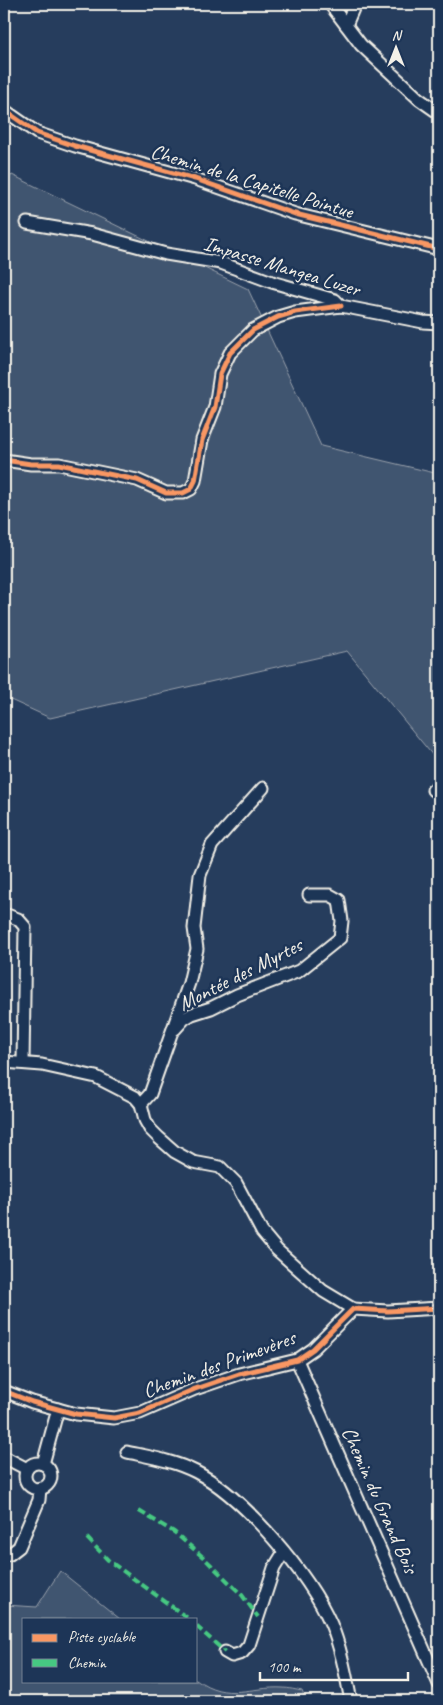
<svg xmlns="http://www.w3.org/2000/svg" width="443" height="1705" viewBox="0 0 443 1705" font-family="Caveat,sans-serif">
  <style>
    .green { fill: #40546f; stroke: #9aa2ac }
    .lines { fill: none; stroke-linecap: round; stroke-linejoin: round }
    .minor-casing { stroke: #f4f1e8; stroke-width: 15 }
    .minor { stroke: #1d3557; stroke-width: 11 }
    .quiet { stroke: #46c982; stroke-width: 4; stroke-dasharray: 8 4; stroke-linecap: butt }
    .cycleway-casing { stroke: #1d3557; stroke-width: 8 }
    .cycleway { stroke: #f99763; stroke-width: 5 }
    .labels { text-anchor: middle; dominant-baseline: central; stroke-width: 5; stroke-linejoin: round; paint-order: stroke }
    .street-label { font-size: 21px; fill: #f4f1e8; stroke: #1d3557 }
  </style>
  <rect width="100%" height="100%" fill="#263d5d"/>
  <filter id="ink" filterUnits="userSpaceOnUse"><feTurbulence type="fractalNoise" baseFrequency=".02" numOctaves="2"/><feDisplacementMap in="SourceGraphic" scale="10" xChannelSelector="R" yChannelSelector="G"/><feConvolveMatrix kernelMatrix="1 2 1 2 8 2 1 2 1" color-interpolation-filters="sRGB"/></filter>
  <g filter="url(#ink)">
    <g class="green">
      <polygon points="12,175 248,289 321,446 439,474 439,763 347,651 50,718 4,697 4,184"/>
      <path d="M60 1571 120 1619H24V1681H196V1679C227 1702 251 1686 283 1688 289 1688 296 1690 302 1691L306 1701H4V1605L37 1607Z"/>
    </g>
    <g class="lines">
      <g class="minor-casing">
        <g id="minor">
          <polyline points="330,4 361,45 419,99 439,113"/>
          <polyline points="346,25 355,4"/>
          <polyline points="4,110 37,133 75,146 195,179 295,214 439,249"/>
          <polyline points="27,223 92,234 166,254 221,263 272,282 335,300 341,306 423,322 439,323"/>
          <polyline points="4,460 31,464 59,464 137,480 166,493 183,493 191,489 195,481 202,440 215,407 220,374 230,353 253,330 278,317 295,312 341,306"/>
          <polyline points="433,790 439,792"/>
          <polyline points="4,914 18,919 25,927 23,1063"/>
          <polyline points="175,1029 184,1019 192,1014 211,1008 237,995 299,971 340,938 342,921 339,900 330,895 309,895"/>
          <polyline points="4,1062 42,1065 96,1077 135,1097 141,1104 145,1120 150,1129 159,1138 175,1152 193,1162 220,1167 236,1183 262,1232 277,1250 323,1291 353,1309"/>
          <polyline points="141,1104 150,1094 189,983 197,949 194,928 200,875 212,845 263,788"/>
          <polyline points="297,1360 439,1684"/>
          <polyline points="4,1391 32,1402 76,1414 114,1418 140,1413 195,1389 239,1374 297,1360 313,1349 353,1309 388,1311 439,1308"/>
          <path d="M127 1452C150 1457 175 1461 196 1472 244 1497 309 1574 331 1624 341 1648 346 1676 351 1701"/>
          <polyline points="4,1457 27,1469"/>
          <circle cx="38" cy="1476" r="13"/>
          <polyline points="43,1464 58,1409"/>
          <polyline points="4,1555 10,1554 19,1547 39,1500 40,1488"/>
          <polyline points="225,1652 232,1656 242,1653 249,1645 274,1568 284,1552"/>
        </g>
      </g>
      <use href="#minor" class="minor"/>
      <g class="quiet">
        <polyline points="139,1511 174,1532 203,1557 242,1595 258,1617"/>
        <polyline points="87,1538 108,1560 189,1619"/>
        <polyline points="196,1626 225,1652"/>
      </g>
      <g class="cycleway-casing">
        <g id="cycleway">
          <polyline points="4,110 37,133 75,146 195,179 295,214 439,249"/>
          <polyline points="4,460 31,464 59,464 137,480 166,493 183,493 191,489 195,481 202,440 215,407 220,374 230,353 253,330 278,317 295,312 341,306"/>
          <polyline points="4,1391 32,1402 76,1414 114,1418 140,1413 195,1389 239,1374 297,1360 313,1349 353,1309 388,1311 439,1308"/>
        </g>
      </g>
      <use href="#cycleway" class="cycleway"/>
    </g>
  </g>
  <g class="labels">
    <g class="street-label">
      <text transform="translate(252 181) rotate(17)">Chemin de la Capitelle Pointue</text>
      <text transform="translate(282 266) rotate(17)">Impasse Mangea Luzer</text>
      <text transform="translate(240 974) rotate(-27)">Montée des Myrtes</text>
      <text transform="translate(219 1364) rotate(-20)">Chemin des Primevères</text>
      <text transform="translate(380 1500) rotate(66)">Chemin du Grand Bois</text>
    </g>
  </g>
  <rect width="443" height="1705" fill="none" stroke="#1d3557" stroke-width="20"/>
  <rect x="10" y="10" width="423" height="1685" fill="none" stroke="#f4f1e8" stroke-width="2" filter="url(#ink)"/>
  <rect x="22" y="1618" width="175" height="65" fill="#1d3557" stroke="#738091"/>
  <rect x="32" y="1634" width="25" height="8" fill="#f99763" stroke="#738091"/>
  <text x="68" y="1642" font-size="15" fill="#f4f1e8">Piste cyclable</text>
  <rect x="32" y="1659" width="25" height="8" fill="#46c982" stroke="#738091"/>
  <text x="68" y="1668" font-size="15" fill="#f4f1e8">Chemin</text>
  <g transform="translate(396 48)" stroke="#1d3557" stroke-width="4" paint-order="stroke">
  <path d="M0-4L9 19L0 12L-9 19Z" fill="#f4f1e8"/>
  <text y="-8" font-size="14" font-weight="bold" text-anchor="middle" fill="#f4f1e8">N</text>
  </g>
  <path d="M260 1672v8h148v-8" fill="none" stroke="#f4f1e8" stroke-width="2.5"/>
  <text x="268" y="1672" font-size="15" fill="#f4f1e8" stroke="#1d3557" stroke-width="4" paint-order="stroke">100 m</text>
</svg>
